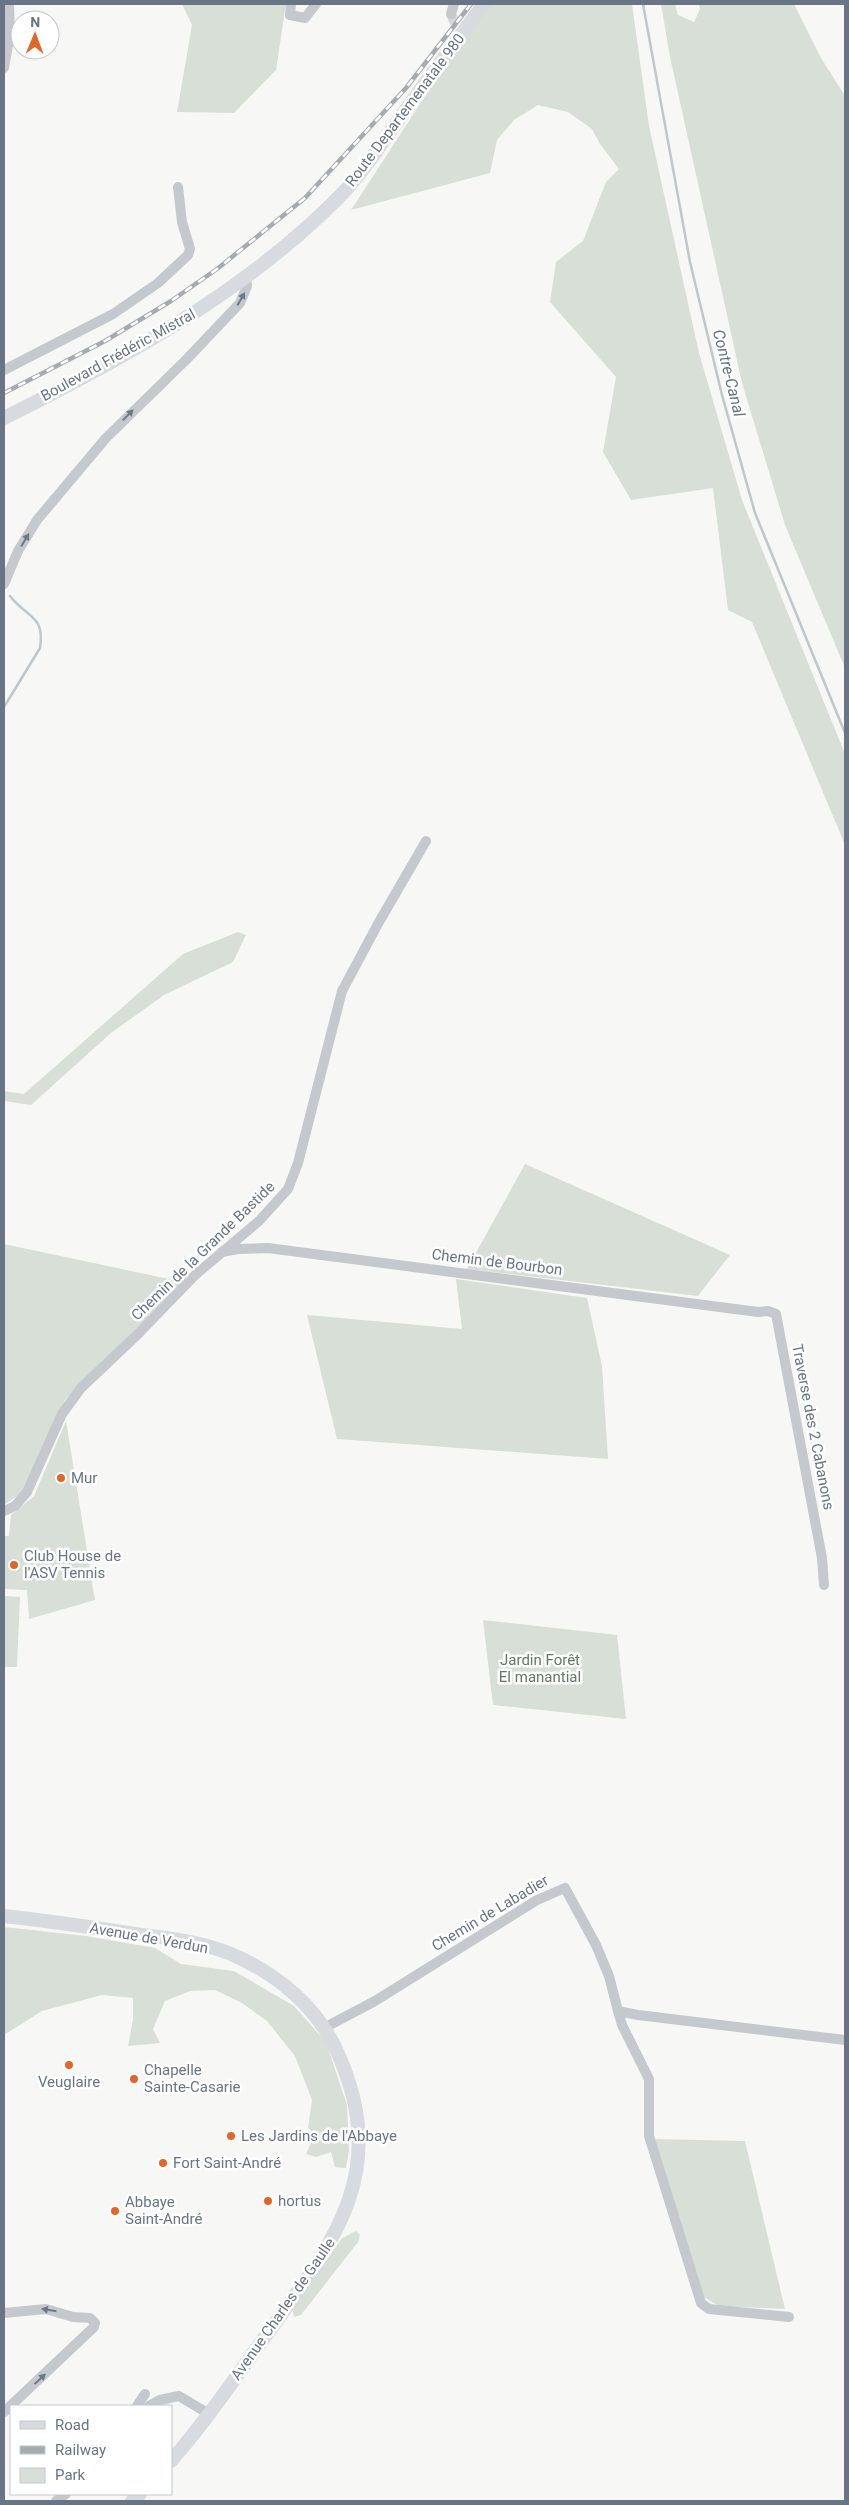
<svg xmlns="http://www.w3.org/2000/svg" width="849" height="2505" viewBox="0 0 849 2505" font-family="Roboto,sans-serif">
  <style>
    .green { fill: #d8dfd6 }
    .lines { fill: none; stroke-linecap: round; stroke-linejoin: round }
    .stream { stroke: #bec7cc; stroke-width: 2.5 }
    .minor-tunnel { stroke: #d3d7d9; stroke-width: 10; stroke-dasharray: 10 5; stroke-linecap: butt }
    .minor { stroke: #c5c8cc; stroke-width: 10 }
    .secondary { stroke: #d7dadf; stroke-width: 14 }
    .rail-casing { stroke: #a6abb1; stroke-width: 4.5 }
    .rail { stroke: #fff; stroke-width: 2.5; stroke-dasharray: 8; stroke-linecap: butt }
    .oneway { fill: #6c798a }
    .poi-dot { fill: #e36629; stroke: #fff; stroke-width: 2 }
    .labels { text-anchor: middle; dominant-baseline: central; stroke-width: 5; stroke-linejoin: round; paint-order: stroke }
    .street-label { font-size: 15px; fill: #677586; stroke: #fff }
    .poi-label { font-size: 15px; fill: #677586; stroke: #fff; text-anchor: start }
    .park-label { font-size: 15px; fill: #647862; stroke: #fff }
    .water-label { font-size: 16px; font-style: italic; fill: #637682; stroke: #fff }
  </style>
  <rect width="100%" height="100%" fill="#f7f8f5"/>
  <g class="green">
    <polygon points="182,4 286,4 276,70 234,113 177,112 192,25"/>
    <polygon points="491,4 632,4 649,126 699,353 742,500 845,754 845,845 752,622 728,610 713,488 631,500 603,452 616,377 550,302 556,262 583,241 606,182 619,169 600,144 592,129 568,112 538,105 514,120 497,140 490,173 351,210 442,70"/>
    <polygon points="661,4 675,4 678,15 694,22 700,9 699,4 794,4 821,58 845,96 845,668 785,525 742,383 670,57"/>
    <polygon points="238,932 246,935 233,962 164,995 111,1033 31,1105 4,1101 4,1091 24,1094 183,954"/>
    <polygon points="525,1164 730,1255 698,1296 467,1269"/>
    <polygon points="4,1244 183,1282 65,1400 32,1478 24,1491 4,1505"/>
    <polygon points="456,1279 587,1298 602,1366 608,1459 337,1439 307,1315 462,1329"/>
    <polygon points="66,1421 95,1600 29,1619 27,1590 4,1589 4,1536 9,1536 11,1515 34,1496"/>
    <polygon points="4,1596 20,1597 17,1667 4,1667"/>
    <polygon points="483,1620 617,1635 626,1719 493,1705"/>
    <polygon points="4,1927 86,1936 155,1948 181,1964 234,1971 294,2006 326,2042 347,2105 349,2151 346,2168 335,2167 331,2152 316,2157 306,2154 315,2134 308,2128 312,2100 295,2056 267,2021 242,2003 215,1990 190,1991 165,2001 153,2029 160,2043 128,2046 133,2019 133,1998 102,1995 42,2011 4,2035"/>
    <polygon points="653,2139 745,2141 785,2309 719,2306 704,2297"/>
    <polygon points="356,2231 360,2235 358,2242 301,2315 294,2317 292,2308 342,2238"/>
  </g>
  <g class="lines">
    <g class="stream">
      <polyline points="643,4 690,262 722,395 755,513 845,733"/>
      <path d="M4 707 40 648C45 615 28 619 10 596"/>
    </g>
    <polyline class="minor-tunnel" points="451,14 457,28"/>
    <g class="minor">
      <polyline points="291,4 290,15 305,18 316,4"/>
      <polyline points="451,14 454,4"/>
      <polyline points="4,68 10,34 9,4"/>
      <polyline points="4,370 113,314 158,283 188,255 190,249 182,222 178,187"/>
      <polyline points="4,584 18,551 37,520 106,438 186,360 240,303 247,286 246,278"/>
      <polyline points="222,1252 238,1249 268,1248 758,1312 768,1311 776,1314 822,1558 824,1585"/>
      <polyline points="4,1511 15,1506 27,1492 62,1414 81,1388 138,1334 194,1276 259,1221 288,1189 298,1163 342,991 379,922 426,841"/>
      <polyline points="618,2011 622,2025 649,2079 649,2136 701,2303 709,2309 789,2317"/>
      <polyline points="324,2028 375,2001 537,1900 565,1888 596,1945 609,1976 618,2011 638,2015 845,2040"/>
      <polyline points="4,2313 46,2309 73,2317 90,2318 95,2323 94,2327 4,2412"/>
      <polyline points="137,2406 145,2394"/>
      <polyline points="149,2406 160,2400 179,2396 209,2414"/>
      <polyline points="56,2501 66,2494"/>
    </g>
    <g class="secondary">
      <path d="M4 418C124 358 244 293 339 197 361 175 377 150 395 125 424 84 454 44 484 4"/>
      <path d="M4 1916C48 1921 91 1927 135 1934 167 1938 200 1941 231 1954 278 1974 319 2008 339 2056 391 2175 331 2246 264 2338 234 2380 205 2422 171 2461"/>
      <polyline points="132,2501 140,2494"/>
    </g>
    <g class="rail-casing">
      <polyline id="rail" points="4,393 105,341 171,301 217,269 305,198 406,88 471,4"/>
    </g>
    <use href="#rail" class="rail"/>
  </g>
  <defs><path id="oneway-solid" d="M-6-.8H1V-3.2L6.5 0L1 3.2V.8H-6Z" transform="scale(1.25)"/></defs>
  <g class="oneway">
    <use href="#oneway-solid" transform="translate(241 299) rotate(-61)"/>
    <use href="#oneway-solid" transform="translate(128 415) rotate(-46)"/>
    <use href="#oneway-solid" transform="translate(25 540) rotate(-59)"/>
    <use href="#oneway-solid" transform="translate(49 2310) rotate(-171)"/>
    <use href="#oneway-solid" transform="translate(40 2379) rotate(-43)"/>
  </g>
  <g class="poi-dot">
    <circle cx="61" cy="1478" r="5"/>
    <circle cx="14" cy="1565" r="5"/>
    <circle cx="69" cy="2065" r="5"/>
    <circle cx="134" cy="2079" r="5"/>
    <circle cx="231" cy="2136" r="5"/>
    <circle cx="163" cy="2163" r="5"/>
    <circle cx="268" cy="2201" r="5"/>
    <circle cx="115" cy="2211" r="5"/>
  </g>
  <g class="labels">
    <g class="street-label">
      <text transform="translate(405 110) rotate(-53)">Route Departemenatale 980</text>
      <text transform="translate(118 355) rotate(-29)">Boulevard Frédéric Mistral</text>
      <text transform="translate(203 1251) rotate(-44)">Chemin de la Grande Bastide</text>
      <text transform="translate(497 1262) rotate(7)">Chemin de Bourbon</text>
      <text transform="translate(813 1427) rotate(79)">Traverse des 2 Cabanons</text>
      <text transform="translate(490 1913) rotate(-31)">Chemin de Labadier</text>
      <text transform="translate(149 1938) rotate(10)">Avenue de Verdun</text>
      <text transform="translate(283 2309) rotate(-55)">Avenue Charles de Gaulle</text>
    </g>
    <g class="poi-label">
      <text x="71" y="1478">Mur</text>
      <text x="24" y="1556">Club House de<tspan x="24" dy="17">l'ASV Tennis</tspan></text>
      <text x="144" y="2070">Chapelle<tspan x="144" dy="17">Sainte-Casarie</tspan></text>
      <text x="69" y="2082" text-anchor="middle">Veuglaire</text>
      <text x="241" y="2136">Les Jardins de l'Abbaye</text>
      <text x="173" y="2163">Fort Saint-André</text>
      <text x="278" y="2201">hortus</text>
      <text x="125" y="2202">Abbaye<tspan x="125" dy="17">Saint-André</tspan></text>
    </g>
    <g class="park-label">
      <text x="540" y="1660">Jardin Forêt<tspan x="540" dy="17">El manantial</tspan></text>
    </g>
    <g class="water-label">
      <text transform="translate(729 373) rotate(76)">Contre-Canal</text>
    </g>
  </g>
  <rect width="849" height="2505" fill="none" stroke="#677586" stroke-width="10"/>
  <rect x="10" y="2405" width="162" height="90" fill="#ffffff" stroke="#c2c8cf"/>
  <rect x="20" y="2421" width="25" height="8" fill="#d7dadf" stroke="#c2c8cf"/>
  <text x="55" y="2430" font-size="15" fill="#677586">Road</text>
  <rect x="20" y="2446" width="25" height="8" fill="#a6abb1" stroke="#c2c8cf"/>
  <text x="55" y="2455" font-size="15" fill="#677586">Railway</text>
  <rect x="20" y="2468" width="25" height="15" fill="#d8dfd6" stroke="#c2c8cf"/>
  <text x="55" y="2480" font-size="15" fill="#677586">Park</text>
  <g transform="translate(35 35) rotate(1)"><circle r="24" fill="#ffffff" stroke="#c2c8cf"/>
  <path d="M0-4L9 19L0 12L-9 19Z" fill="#e36629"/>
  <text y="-8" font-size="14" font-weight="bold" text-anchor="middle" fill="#677586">N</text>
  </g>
</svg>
